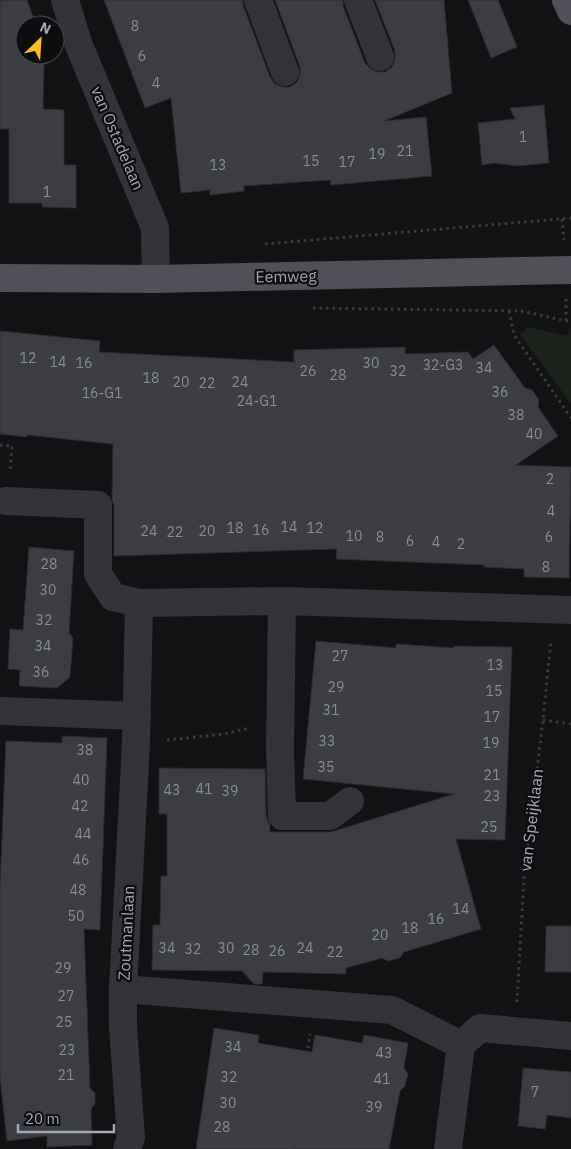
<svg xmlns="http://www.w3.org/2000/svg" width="571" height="1149" viewBox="0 0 571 1149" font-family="'IBM Plex Sans',sans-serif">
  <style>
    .grass { fill: #1a221b }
    .building { fill: #3c3d42; stroke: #2c2c30 }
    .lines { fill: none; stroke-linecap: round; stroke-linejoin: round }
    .path { stroke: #393b40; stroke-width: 3; stroke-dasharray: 2.5 4; stroke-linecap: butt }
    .minor { stroke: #333439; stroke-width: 28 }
    .major { stroke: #4f5058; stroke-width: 28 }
    .labels { text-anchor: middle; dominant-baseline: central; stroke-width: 4.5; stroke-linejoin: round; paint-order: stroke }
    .number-label { font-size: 14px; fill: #888d99 }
    .street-label { font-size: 16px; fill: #a2a8b6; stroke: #0d0d0f }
  </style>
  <rect width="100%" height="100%" fill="#121214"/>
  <polygon class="grass" points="528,327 567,336 570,327 571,328 571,404 520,334"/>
  <g class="building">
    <polygon points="0,0 27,0 36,25 25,25 25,55 47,55 49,62 44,64 43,109 64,110 64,165 76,165 76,208 42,207 42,203 9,203 9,129 0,129"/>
    <polygon points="104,0 243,0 243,5 270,77 275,84 283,87 290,87 297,82 300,74 300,67 275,0 343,0 343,6 365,63 371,69 378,72 385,72 392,67 395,59 395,51 375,0 444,0 452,93 384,121 426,117 432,176 331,185 330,180 244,186 244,191 210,195 210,190 181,193 171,98 145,108"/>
    <polygon points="468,0 498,0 517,47 491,58"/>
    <polygon points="544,105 549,163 517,166 494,163 482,165 478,123 515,119 510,108"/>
    <polygon points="0,331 100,341 99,352 294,362 294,350 405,347 405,354 468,352 473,359 494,345 525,388 532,390 539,400 538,407 558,436 516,465 571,467 569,578 524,577 524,569 484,567 485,565 336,559 337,549 114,556 114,505 112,499 113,444 27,435 27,437 0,434"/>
    <polygon points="29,547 74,551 69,633 73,638 70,677 57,688 19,686 20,670 8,669 10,629 23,630"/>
    <polygon points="316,641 396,648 396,644 454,648 454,646 512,647 505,840 456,839 481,929 404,952 400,958 388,961 382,958 346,968 346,974 263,972 262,984 254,984 242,971 152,970 153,925 160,925 161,876 167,876 167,814 159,814 159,768 265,769 266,816 270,826 270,832 331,832 454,794 303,779"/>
    <polygon points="62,736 107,738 100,930 84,929 90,1088 95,1093 95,1104 91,1109 92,1145 47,1147 47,1136 7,1141 0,1077 0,887 6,741 62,743"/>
    <polygon points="546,926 571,926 571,972 545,972"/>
    <polygon points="214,1028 259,1035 258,1043 312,1052 315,1035 362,1043 364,1035 408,1043 404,1068 408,1074 405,1086 400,1091 389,1149 196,1149"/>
    <polygon points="523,1068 571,1072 571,1118 547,1115 545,1129 518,1126"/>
  </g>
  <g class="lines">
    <g class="path">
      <polyline points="562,219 564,240"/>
      <polyline points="265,244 571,218"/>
      <polyline points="566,299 566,320"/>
      <polyline points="313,308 521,311 571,322"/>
      <polyline points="509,311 514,335 571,418"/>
      <polyline points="0,445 12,446 10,471"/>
      <polyline points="543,720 571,724"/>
      <polyline points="167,740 224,734 249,728"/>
      <polyline points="517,1002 524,878 543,720 551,640"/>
      <polyline points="288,1149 294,1142 310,1034"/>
    </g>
    <g class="minor">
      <polyline points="65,0 78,43 155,228 156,279"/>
      <polyline points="258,0 285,72"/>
      <polyline points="358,0 380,57"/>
      <polyline points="6,501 98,505 98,574 113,597 139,603"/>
      <polyline points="282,601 280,749 282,816 330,816 350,801"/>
      <polyline points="2,711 137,716"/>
      <polyline points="123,989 392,1010 461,1045"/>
      <polyline points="127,1149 131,1138 123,1028 123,989 136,743 139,603 282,601 571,610"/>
      <polyline points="448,1149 461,1045 480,1028 571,1036"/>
    </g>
    <g class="major">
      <polyline points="566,0 571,11"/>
      <polyline points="0,278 156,279 571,270"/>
    </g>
  </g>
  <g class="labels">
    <g class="number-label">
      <text x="135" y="26">8</text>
      <text x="142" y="56">6</text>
      <text x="156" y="83">4</text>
      <text x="523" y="137">1</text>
      <text x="405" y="151">21</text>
      <text x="377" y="154">19</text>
      <text x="311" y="161">15</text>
      <text x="347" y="162">17</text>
      <text x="218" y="165">13</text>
      <text x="47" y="192">1</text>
      <text x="28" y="358">12</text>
      <text x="58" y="362">14</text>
      <text x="84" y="363">16</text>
      <text x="371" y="363">30</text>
      <text x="443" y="365">32-G3</text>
      <text x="484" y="368">34</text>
      <text x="308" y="371">26</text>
      <text x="398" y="371">32</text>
      <text x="338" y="375">28</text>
      <text x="151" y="378">18</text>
      <text x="181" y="382">20</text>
      <text x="240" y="382">24</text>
      <text x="207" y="383">22</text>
      <text x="500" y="392">36</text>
      <text x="102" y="393">16-G1</text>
      <text x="257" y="401">24-G1</text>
      <text x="516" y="415">38</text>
      <text x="534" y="434">40</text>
      <text x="550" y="479">2</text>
      <text x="551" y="511">4</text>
      <text x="289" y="527">14</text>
      <text x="235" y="528">18</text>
      <text x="315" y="528">12</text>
      <text x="261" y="530">16</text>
      <text x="149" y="531">24</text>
      <text x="207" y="531">20</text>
      <text x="175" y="532">22</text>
      <text x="354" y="536">10</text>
      <text x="380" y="537">8</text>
      <text x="549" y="537">6</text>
      <text x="410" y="541">6</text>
      <text x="436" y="542">4</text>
      <text x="461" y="544">2</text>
      <text x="49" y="564">28</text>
      <text x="546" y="567">8</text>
      <text x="48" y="590">30</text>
      <text x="44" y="620">32</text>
      <text x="43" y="646">34</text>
      <text x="340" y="656">27</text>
      <text x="495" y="665">13</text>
      <text x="41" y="672">36</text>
      <text x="336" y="687">29</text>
      <text x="494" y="691">15</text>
      <text x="331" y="710">31</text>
      <text x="492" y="717">17</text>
      <text x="327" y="741">33</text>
      <text x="491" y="743">19</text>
      <text x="85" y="750">38</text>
      <text x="326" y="767">35</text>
      <text x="492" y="775">21</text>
      <text x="81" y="780">40</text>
      <text x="204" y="789">41</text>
      <text x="172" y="790">43</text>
      <text x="230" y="791">39</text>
      <text x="492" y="796">23</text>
      <text x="80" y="806">42</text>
      <text x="489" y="827">25</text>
      <text x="83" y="834">44</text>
      <text x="81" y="860">46</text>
      <text x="78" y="890">48</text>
      <text x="461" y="909">14</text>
      <text x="76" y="916">50</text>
      <text x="436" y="919">16</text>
      <text x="410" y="928">18</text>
      <text x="380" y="935">20</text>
      <text x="167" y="948">34</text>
      <text x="226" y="948">30</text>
      <text x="305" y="948">24</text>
      <text x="193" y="949">32</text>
      <text x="251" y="950">28</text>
      <text x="277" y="951">26</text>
      <text x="335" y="952">22</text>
      <text x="63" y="968">29</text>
      <text x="66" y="996">27</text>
      <text x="64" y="1022">25</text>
      <text x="233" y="1047">34</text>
      <text x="67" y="1050">23</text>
      <text x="384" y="1053">43</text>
      <text x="66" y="1075">21</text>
      <text x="229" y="1077">32</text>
      <text x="382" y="1079">41</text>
      <text x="535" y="1092">7</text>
      <text x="228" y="1103">30</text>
      <text x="374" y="1107">39</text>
      <text x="222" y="1127">28</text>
    </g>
    <g class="street-label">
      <text transform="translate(118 138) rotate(67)">van Ostadelaan</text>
      <text transform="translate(286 276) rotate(-1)">Eemweg</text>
      <text transform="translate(531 820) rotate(-83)">van Speijklaan</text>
      <text transform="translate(126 933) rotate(-87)">Zoutmanlaan</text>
    </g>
  </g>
  <g transform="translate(40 40) rotate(25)"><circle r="24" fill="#0d0d0f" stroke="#494b52"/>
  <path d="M0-4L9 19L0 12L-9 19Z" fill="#ffbd1f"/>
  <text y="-8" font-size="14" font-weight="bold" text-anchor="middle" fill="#a2a8b6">N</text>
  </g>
  <path d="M18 1124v8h96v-8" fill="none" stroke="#a2a8b6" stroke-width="2.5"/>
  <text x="25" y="1124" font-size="15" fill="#a2a8b6" stroke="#0d0d0f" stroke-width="4" paint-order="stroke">20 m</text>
</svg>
